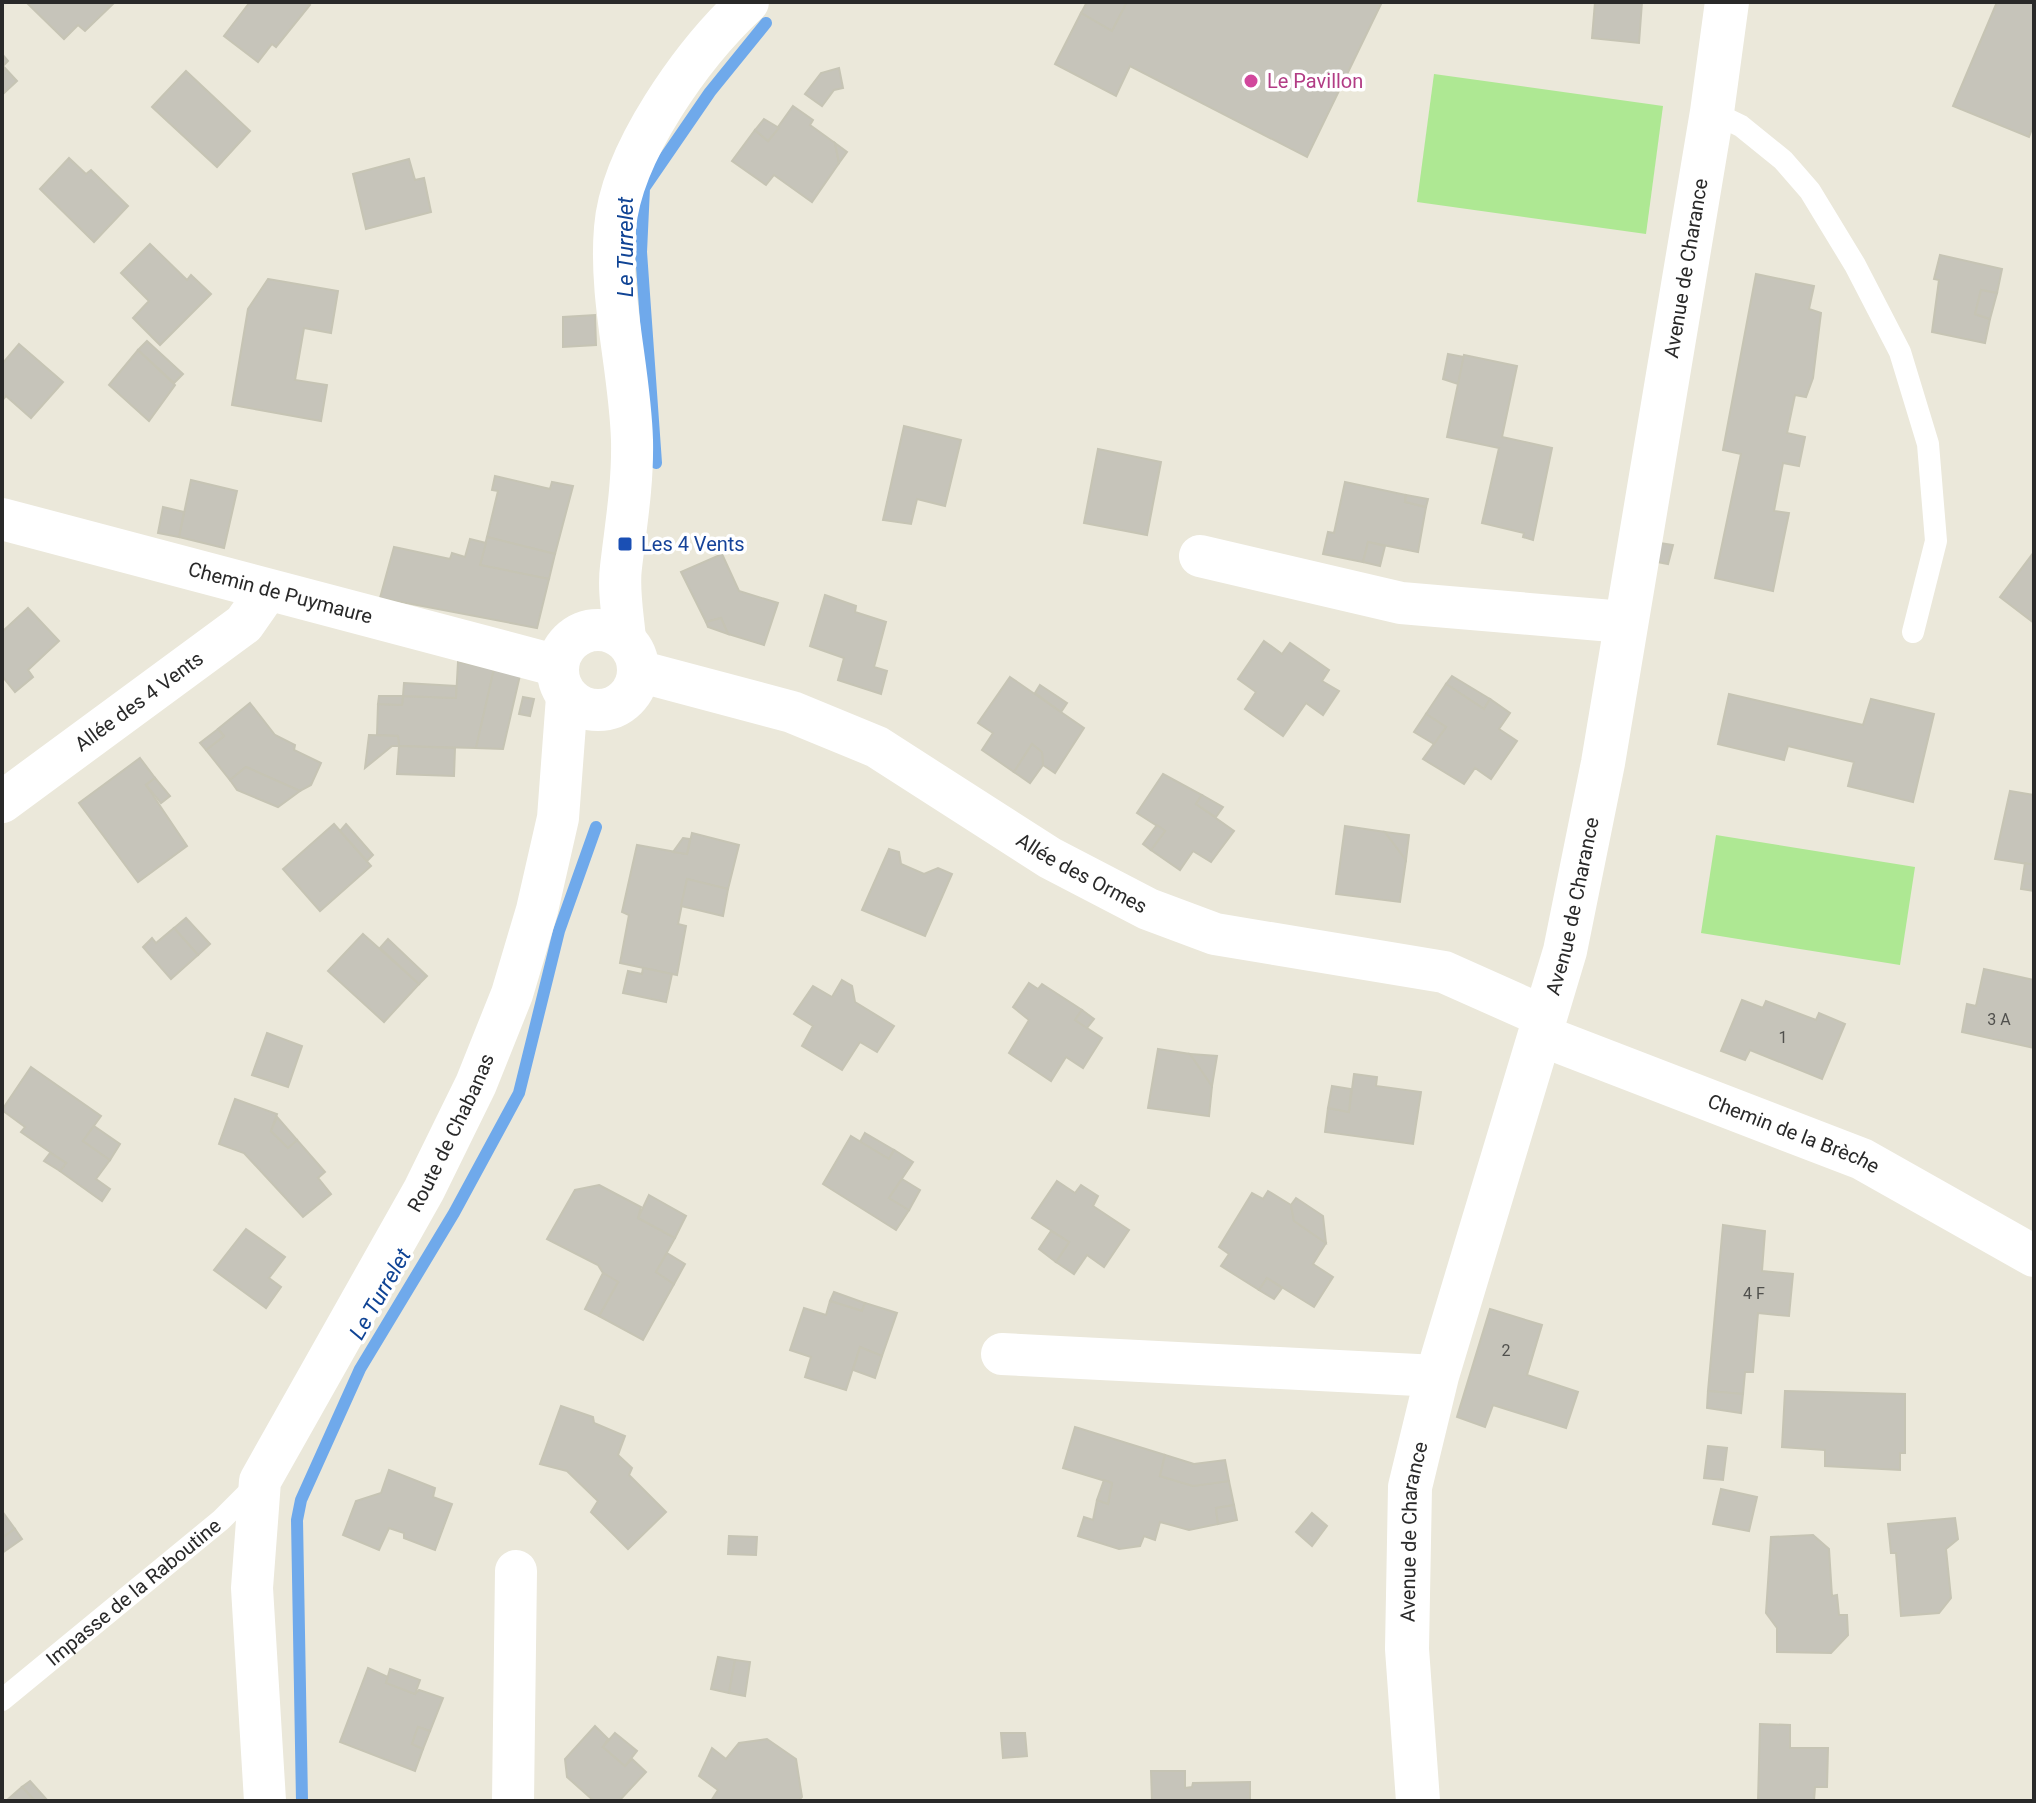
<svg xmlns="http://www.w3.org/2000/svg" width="2036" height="1803" viewBox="0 0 2036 1803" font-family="Roboto,sans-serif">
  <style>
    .pitch { fill: #aee893 }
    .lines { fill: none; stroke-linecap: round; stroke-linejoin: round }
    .stream { stroke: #6fa9eb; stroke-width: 12 }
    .building { fill: #c6c4ba; stroke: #c6c4b4; stroke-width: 2 }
    .lane { stroke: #fff; stroke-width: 22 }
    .street { stroke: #fff; stroke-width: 42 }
    .secondary { stroke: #fff; stroke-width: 44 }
    .hotel-dot { fill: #d1479c; stroke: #fff; stroke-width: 3 }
    .transit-dot { fill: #1a4fb4; stroke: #fff; stroke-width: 3 }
    .labels { text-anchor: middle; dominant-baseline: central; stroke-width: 7; stroke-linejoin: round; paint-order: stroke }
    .number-label { font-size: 16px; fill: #50504d }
    .hotel-label { font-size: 20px; fill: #b23c85; stroke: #fff; text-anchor: start }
    .street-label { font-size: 20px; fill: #292929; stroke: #fff }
    .transit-label { font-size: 20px; fill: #164399; stroke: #fff; text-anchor: start }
    .water-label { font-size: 22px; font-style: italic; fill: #104495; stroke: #fff }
  </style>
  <rect width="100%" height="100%" fill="#ebe8da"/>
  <g class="pitch">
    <polygon points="1434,74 1663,106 1646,234 1417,202"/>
    <polygon points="1716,835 1915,867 1900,965 1701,933"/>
  </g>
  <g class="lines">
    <g class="stream">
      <polyline points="656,463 641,252 644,188 710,92 766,23"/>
      <polyline points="302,1801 297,1520 301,1500 360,1369 454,1213 519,1093 559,931 596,827"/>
    </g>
  </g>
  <g class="building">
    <polygon points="26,2 115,2 85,31 78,25 64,39"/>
    <polygon points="250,2 306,2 310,5 276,47 272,44 258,62 224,36"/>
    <polygon points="1087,2 1127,2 1112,31 1081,13"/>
    <polygon points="1127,2 1382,2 1307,157 1130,66 1116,96 1055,64 1081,13 1112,31"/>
    <polygon points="1595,2 1642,2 1639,43 1592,38"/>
    <polygon points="1997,2 2034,2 2034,123 2029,137 1953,106"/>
    <polygon points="2,54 8,61 3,66 17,81 2,95"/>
    <polygon points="839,68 843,88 834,90 822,106 805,94 821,73"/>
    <polygon points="186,71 250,131 217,167 152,107"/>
    <polygon points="793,106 813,120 810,125 835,143 839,163 812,202 774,175 766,185 732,161 755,130 768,141"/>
    <polygon points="764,119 779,128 768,141 755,130"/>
    <polygon points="835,143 847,152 839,163"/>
    <polygon points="69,158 86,174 91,170 128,206 94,242 40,189"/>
    <polygon points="409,159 415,180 424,178 431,212 366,229 353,174"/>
    <polygon points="150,244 187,280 191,275 211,294 160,345 133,318 149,301 121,273"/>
    <polygon points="1940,255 2002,269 1997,293 1981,290 1975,314 1990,319 1985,343 1932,332 1939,280 1934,279"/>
    <polygon points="1756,274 1814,286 1809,309 1821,313 1813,378 1806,397 1795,395 1787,433 1805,437 1799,466 1783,463 1774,511 1789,513 1773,591 1715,578 1741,454 1723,450"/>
    <polygon points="268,279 338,291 331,333 304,328 295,380 327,385 321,421 232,405 248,309"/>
    <polygon points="1981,290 1997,293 1990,319 1975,314"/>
    <polygon points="595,315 596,345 563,347 563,317"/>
    <polygon points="147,341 183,374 174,383 138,350"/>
    <polygon points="19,344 63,382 31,418 6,396 2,401 2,364"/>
    <polygon points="138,350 175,385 149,421 109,385"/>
    <polygon points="1448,354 1464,357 1458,384 1443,379"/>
    <polygon points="1464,355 1517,366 1502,437 1552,448 1533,540 1523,537 1524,533 1482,523 1499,448 1447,437"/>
    <polygon points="904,426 961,440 945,506 917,499 911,524 883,520"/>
    <polygon points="1098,449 1161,462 1147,535 1084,523"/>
    <polygon points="495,476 550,489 552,482 573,486 555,554 487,537 498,491 492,490"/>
    <polygon points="191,480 237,491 224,548 179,537"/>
    <polygon points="1345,482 1406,495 1405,502 1426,507 1418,552 1368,542 1363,562 1323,554 1328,532 1334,533"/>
    <polygon points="1406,495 1428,499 1426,507 1405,502"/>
    <polygon points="163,507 184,512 179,537 158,533"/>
    <polygon points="487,537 555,554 549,579 480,565"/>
    <polygon points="470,539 486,543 480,565 549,579 537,628 380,598 394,547 450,559 452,553 465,557"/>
    <polygon points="1368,542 1385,546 1380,566 1363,562"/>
    <polygon points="1660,543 1673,545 1668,564 1657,562"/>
    <polygon points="2034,552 2034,623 2000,597"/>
    <polygon points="722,554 739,591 778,603 764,645 728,634 721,618 706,622 681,572"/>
    <polygon points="825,595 856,606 855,612 886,622 874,667 887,671 881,694 838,680 844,658 810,646"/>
    <polygon points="28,608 59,641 28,670 33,677 15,692 2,676 2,632"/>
    <polygon points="721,618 728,634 708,627 706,622"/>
    <polygon points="1264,641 1282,654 1290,643 1329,670 1322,681 1339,691 1323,715 1306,703 1283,736 1245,709 1256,692 1238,679"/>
    <polygon points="458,662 494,669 476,748 399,746 398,736 377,735 378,704 402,705 403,696 456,698"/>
    <polygon points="494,669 521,671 503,749 476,748"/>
    <polygon points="1452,676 1490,699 1484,709 1446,684"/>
    <polygon points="1010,677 1084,728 1055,773 1043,765 1042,752 1032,744 1014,772 982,750 993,733 978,723"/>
    <polygon points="404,683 456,686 456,698 403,696"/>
    <polygon points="1446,684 1484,709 1490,699 1510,713 1499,729 1517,741 1491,779 1475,768 1464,784 1423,759 1446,727 1426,714"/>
    <polygon points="1040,685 1067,703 1061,712 1035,693"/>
    <polygon points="1729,694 1863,725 1871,699 1934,714 1913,802 1848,786 1854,762 1788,746 1784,760 1718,744"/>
    <polygon points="379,696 403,696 402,705 378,704"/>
    <polygon points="523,697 534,699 530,716 519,714"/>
    <polygon points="250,703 275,735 295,745 294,750 321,763 311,785 300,791 246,767 230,780 206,750 224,736 218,729"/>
    <polygon points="1426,714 1446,727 1434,744 1414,732"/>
    <polygon points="218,729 224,736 206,750 200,743"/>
    <polygon points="369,735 398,736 399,746 392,746 365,768"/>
    <polygon points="1032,744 1042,752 1043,765 1030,783 1014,772"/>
    <polygon points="399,746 455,748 454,776 397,774"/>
    <polygon points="140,758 155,778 146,785 187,846 138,882 79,803"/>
    <polygon points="246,767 300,791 278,807 237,790 230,780"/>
    <polygon points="1163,774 1202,795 1196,804 1234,831 1211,862 1193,851 1180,870 1151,850 1165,831 1137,813"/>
    <polygon points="155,778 170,796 161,803 146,785"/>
    <polygon points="2010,791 2034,795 2034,865 1995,859"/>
    <polygon points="1202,795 1223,807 1216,817 1196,804"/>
    <polygon points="334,824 371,866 320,911 283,869"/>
    <polygon points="346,824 373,855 367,861 340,831"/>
    <polygon points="1157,825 1165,831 1151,850 1143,844"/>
    <polygon points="1345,826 1385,832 1406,860 1400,902 1336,894"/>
    <polygon points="1385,832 1409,835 1406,860"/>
    <polygon points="692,833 739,845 728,889 687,879 678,924 686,926 677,975 620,963 629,915 622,912 637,845 687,854"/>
    <polygon points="683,838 690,839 687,854 673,852"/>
    <polygon points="889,849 899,852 901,864 924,874 938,868 952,874 925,936 862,910"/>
    <polygon points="2025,863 2034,865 2034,891 2021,889"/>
    <polygon points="687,879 728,889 723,916 681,906"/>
    <polygon points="186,918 210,944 198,955 174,928"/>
    <polygon points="174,928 198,955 171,979 143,947 152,938 156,943"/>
    <polygon points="363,934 419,984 384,1022 328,971"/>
    <polygon points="388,939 427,976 419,984 380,948"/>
    <polygon points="643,968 672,974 666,1002 623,993 628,971 642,974"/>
    <polygon points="1984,969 2034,980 2034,1048 1962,1032 1967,1004 1976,1006"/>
    <polygon points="842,980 852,986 855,1002 894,1026 877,1052 860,1042 842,1070 802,1046 813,1026 794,1014 813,986 832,997"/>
    <polygon points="1029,983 1038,989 1042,984 1082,1010 1075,1020 1102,1038 1083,1068 1066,1057 1051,1081 1009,1053 1029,1020 1013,1007"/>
    <polygon points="1742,1000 1763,1008 1766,1001 1816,1020 1819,1013 1845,1024 1822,1079 1750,1050 1745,1060 1721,1051"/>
    <polygon points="1082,1010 1094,1019 1087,1028 1075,1020"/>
    <polygon points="267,1033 302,1046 288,1087 252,1075"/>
    <polygon points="1158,1049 1190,1054 1212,1086 1209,1116 1148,1108"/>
    <polygon points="1190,1054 1217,1056 1212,1086"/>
    <polygon points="31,1067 101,1116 83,1141 110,1160 96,1179 110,1189 102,1201 60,1171 66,1163 21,1132 25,1127 2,1110"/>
    <polygon points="1354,1074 1377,1077 1376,1086 1421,1092 1413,1144 1325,1132 1328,1108 1349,1112"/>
    <polygon points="1332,1086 1351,1089 1349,1112 1328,1108"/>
    <polygon points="235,1099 277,1114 271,1131 288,1148 297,1140 325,1172 318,1178 331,1194 303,1217 244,1153 219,1144"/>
    <polygon points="277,1117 297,1140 288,1148 271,1131"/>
    <polygon points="94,1126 120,1144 110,1160 83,1141"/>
    <polygon points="865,1133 894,1150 889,1159 860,1142"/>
    <polygon points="851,1136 889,1159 894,1150 913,1162 889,1198 909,1210 896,1230 823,1184"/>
    <polygon points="50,1153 66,1163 60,1171 44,1161"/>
    <polygon points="902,1179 920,1190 909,1210 889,1198"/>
    <polygon points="1057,1181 1075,1193 1081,1185 1098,1196 1093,1206 1129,1230 1104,1267 1087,1255 1074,1274 1056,1262 1069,1242 1032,1218"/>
    <polygon points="599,1185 641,1207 638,1218 675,1238 656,1272 674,1284 643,1340 599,1316 618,1282 603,1273 598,1265 547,1239 575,1190"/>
    <polygon points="1268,1191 1291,1205 1294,1221 1326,1243 1313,1264 1333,1277 1314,1307 1267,1278 1259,1290 1221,1266 1229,1254 1219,1247 1252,1193 1263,1199"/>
    <polygon points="649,1195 686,1216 675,1238 638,1218"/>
    <polygon points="1296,1198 1323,1216 1326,1243 1294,1221 1291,1205"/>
    <polygon points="1723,1225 1765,1231 1762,1271 1793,1274 1789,1316 1758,1313 1753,1372 1745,1372 1743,1394 1708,1391"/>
    <polygon points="246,1229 285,1257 269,1278 281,1287 266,1308 214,1270"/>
    <polygon points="1051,1231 1069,1242 1056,1262 1039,1249"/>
    <polygon points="667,1253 685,1264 674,1284 656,1272"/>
    <polygon points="603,1273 618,1282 599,1316 585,1309"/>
    <polygon points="1267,1278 1282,1288 1274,1299 1259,1290"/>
    <polygon points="834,1292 865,1303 862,1311 830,1301"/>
    <polygon points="830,1301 862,1311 865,1303 897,1313 882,1356 860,1347 846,1390 805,1377 811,1357 790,1350 804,1308 826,1315"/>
    <polygon points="1490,1309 1542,1325 1527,1375 1578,1392 1566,1428 1493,1405 1485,1427 1457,1417"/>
    <polygon points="860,1347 882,1356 875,1378 853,1370"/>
    <polygon points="1708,1391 1743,1394 1741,1413 1707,1408"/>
    <polygon points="1785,1391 1905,1394 1905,1453 1900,1453 1900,1470 1825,1466 1825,1450 1782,1447"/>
    <polygon points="561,1406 593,1417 594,1423 625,1436 618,1455 632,1468 629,1475 666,1512 628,1549 591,1512 598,1501 567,1471 540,1464"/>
    <polygon points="1075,1427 1165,1455 1160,1476 1193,1486 1229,1481 1234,1505 1216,1508 1218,1524 1189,1530 1160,1522 1155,1540 1144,1536 1140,1546 1119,1549 1078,1536 1084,1517 1093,1520 1097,1500 1108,1504 1112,1483 1063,1468"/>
    <polygon points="1708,1446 1727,1448 1723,1480 1704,1478"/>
    <polygon points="1165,1455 1194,1464 1225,1460 1229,1481 1193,1486 1160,1476"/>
    <polygon points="389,1470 435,1488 433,1497 452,1504 435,1550 404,1538 404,1533 389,1528 379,1550 343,1535 356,1501 381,1493"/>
    <polygon points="1104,1480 1112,1483 1108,1504 1097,1500"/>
    <polygon points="1721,1489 1757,1497 1749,1531 1713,1524"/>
    <polygon points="1234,1505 1237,1520 1218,1524 1216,1508"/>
    <polygon points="2,1511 15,1529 2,1538"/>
    <polygon points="1312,1513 1327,1526 1312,1546 1296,1532"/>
    <polygon points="1955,1518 1958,1539 1946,1549 1951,1598 1939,1613 1901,1616 1896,1553 1891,1553 1888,1524"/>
    <polygon points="15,1529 22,1539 2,1553 2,1538"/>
    <polygon points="1813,1535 1829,1549 1832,1596 1837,1595 1839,1615 1847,1615 1848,1635 1831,1653 1777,1652 1777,1628 1766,1613 1771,1537"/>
    <polygon points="729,1536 757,1537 756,1555 728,1554"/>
    <polygon points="718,1657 735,1660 729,1693 711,1689"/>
    <polygon points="735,1660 750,1662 745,1696 729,1693"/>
    <polygon points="368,1668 388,1677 386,1683 415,1694 419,1690 443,1698 430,1731 418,1727 412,1744 423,1749 415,1771 340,1742"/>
    <polygon points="390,1669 420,1680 415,1694 386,1683"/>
    <polygon points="1760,1724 1790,1725 1790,1748 1828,1748 1827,1787 1815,1787 1814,1801 1758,1801"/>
    <polygon points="595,1726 608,1739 603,1747 625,1766 632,1759 646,1772 619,1801 594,1801 567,1777 565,1759"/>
    <polygon points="418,1727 430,1731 423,1749 412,1744"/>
    <polygon points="615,1733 637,1751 625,1766 603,1747"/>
    <polygon points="1001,1733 1025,1733 1027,1756 1003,1758"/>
    <polygon points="767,1739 796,1759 802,1797 798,1801 711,1801 718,1790 699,1776 712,1748 726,1759 739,1743"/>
    <polygon points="1151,1771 1185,1771 1185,1788 1192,1787 1193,1783 1250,1782 1250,1801 1152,1801"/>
    <polygon points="30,1781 48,1801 35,1801 22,1787"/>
    <polygon points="22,1787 35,1801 6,1801"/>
  </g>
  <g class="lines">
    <g class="lane">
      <polyline points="1712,112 1741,126 1783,160 1810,191 1855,265 1900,352 1928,444 1936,541 1913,632"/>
      <path id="s1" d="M2 1700 221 1520 257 1484"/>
    </g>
    <g class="street">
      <path id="s2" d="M2 519 558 666"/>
      <polyline points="1200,556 1401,603 1624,622"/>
      <circle cx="598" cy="670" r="40"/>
      <path d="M625 639C623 616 618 590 621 567 626 524 633 484 632 440 630 370 609 298 615 228 621 153 693 53 748 2"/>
      <path id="s3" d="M638 671 792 712 877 747 1050 858 1148 909 1215 934 1444 972 1545 1017"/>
      <path id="s4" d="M2 802 244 624 267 591"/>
      <path id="s5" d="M1540 1035 1862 1159 2034 1256"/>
      <polyline points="1002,1354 1437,1376"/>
      <path id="s6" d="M265 1801 252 1588 260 1481 424 1190 476 1084 512 994 537 910 558 818 567 697"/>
      <polyline points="513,1801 516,1571"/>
    </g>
    <path class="secondary" id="s7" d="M1418 1801 1407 1649 1410 1487 1437 1376 1565 951 1603 763 1712 112 1727 2"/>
  </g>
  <circle class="hotel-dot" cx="1251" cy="81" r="8"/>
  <rect class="transit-dot" x="617" y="536" width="16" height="16" rx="4"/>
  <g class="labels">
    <g class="number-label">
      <text x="1999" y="1019">3 A</text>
      <text x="1783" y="1037">1</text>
      <text x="1754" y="1293">4 F</text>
      <text x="1506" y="1350">2</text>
    </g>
    <g class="hotel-label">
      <text x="1267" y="81">Le Pavillon</text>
    </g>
    <g class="street-label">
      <text stroke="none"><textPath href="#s7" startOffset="1566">Avenue de Charance</textPath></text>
      <text stroke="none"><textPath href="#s2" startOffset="288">Chemin de Puymaure</textPath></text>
      <text stroke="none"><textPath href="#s4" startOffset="170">Allée des 4 Vents</textPath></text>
      <text stroke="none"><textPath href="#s3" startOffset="492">Allée des Ormes</textPath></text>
      <text stroke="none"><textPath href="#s7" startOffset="918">Avenue de Charance</textPath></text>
      <text stroke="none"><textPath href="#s6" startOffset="718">Route de Chabanas</textPath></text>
      <text stroke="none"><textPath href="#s5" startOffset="272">Chemin de la Brèche</textPath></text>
      <text stroke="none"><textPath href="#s7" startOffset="270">Avenue de Charance</textPath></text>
      <text stroke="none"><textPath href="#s1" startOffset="170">Impasse de la Raboutine</textPath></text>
    </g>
    <g class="transit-label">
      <text x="641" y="544">Les 4 Vents</text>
    </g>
    <g class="water-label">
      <text transform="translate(625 247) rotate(-90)">Le Turrelet</text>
      <text transform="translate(380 1294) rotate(-60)">Le Turrelet</text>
    </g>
  </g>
  <rect width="2036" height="1803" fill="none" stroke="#292929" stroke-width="8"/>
</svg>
